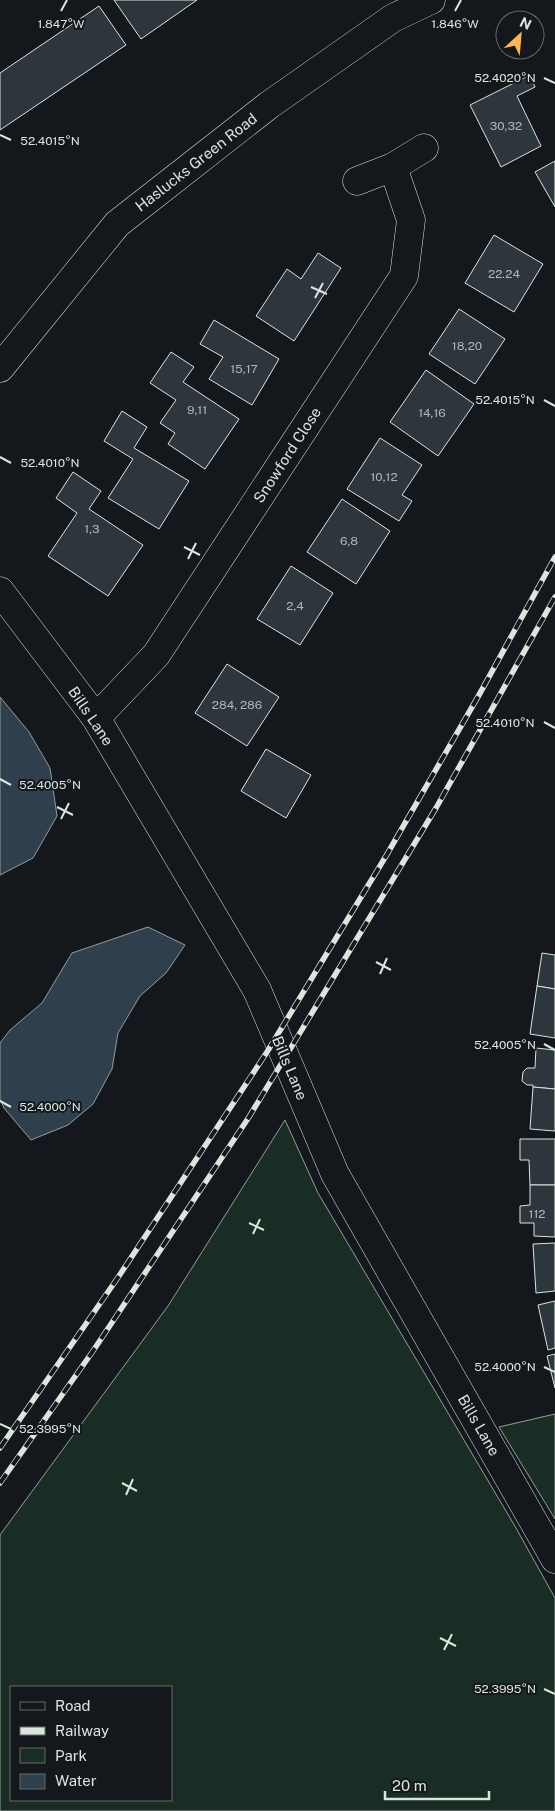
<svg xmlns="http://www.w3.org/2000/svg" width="555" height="1811" viewBox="0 0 555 1811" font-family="'Public Sans',sans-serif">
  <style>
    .green { fill: #1a2d24; stroke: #939e99; fill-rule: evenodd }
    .water { fill: #2f3f4d; stroke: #939e99 }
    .building { fill: #2c363c; stroke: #d8e6dc }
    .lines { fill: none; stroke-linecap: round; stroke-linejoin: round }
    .street-casing { stroke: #d8e6dc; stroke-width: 29 }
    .secondary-casing { stroke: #d8e6dc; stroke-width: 29 }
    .street { stroke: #14181c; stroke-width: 28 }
    .secondary { stroke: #14181c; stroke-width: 28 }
    .rail-casing { stroke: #d8e6dc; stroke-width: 5.5 }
    .rail { stroke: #14181c; stroke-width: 4; stroke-dasharray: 11; stroke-linecap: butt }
    .ticks { fill: none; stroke: #d8e6dc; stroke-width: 2 }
    .labels { text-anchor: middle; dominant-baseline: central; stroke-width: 4; stroke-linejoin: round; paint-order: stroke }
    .number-label { font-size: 12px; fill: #adbab4 }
    .street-label { font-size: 15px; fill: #d8e6dc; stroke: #14181c }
    .ticks-label { font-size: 12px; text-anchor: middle; fill: #d8e6dc; stroke: #14181c; stroke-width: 4; stroke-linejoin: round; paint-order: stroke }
  </style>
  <rect width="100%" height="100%" fill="#14181c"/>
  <g class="green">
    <path d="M285 1120 318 1193 516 1528 555 1598V1811H0V1535L168 1306ZM11 1687H171V1800H11Z"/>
    <polygon points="555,1414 555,1519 499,1427"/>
  </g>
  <g class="water">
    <polygon points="0,697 29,732 50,768 57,816 33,858 0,875"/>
    <polygon points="148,927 185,945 166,973 140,996 118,1033 112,1069 93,1104 68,1125 31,1140 4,1108 0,1099 0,1043 10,1030 42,1003 72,953"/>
  </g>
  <g class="building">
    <polygon points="114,0 197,0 141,39"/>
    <polygon points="99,6 126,45 0,130 0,73"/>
    <polygon points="530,75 535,87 517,96 541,146 501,167 470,105"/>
    <polygon points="555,161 555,207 535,172"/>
    <polygon points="494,235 543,264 514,312 465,283"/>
    <polygon points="318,253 341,268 294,341 256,316 287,269 301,279"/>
    <polygon points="459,309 505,339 475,384 429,354"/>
    <polygon points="214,320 279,359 252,405 209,379 223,357 200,344"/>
    <polygon points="171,352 194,367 183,382 239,419 205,469 168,444 175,433 160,423 176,400 150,383"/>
    <polygon points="426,370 474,404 438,456 390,422"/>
    <polygon points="122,411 147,427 134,448 189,481 159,529 108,498 133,459 104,441"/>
    <polygon points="380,438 422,465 402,495 412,501 399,521 347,489"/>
    <polygon points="73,472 101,491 89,509 143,545 108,596 48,556 77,513 56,498"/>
    <polygon points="342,499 390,531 356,584 307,552"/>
    <polygon points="291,566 333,593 300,645 257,619"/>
    <polygon points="227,664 279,697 247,746 195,713"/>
    <polygon points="266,749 311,775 286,818 241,791"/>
    <polygon points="542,953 555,955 555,989 537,986"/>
    <polygon points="537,986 555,989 555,1038 530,1034"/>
    <polygon points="536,1048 555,1050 555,1089 533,1087 533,1085 527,1085 522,1081 523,1072 527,1068 535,1068"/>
    <polygon points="533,1087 555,1089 555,1131 530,1129"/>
    <polygon points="520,1139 555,1139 555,1185 530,1185 529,1160 520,1160"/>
    <polygon points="530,1185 555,1185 555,1237 534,1236 534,1223 520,1223 520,1206 530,1205"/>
    <polygon points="555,1243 555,1291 536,1293 533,1244"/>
    <polygon points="555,1301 555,1348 548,1350 538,1305"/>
    <polygon points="555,1354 555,1388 547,1356"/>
  </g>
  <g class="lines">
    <g class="street-casing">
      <g id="street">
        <polyline points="357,181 393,167 424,148"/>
        <polyline points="96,718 156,655 404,276 411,220 393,167"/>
      </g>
    </g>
    <g class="secondary-casing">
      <g id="secondary">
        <polyline points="0,368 117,224 269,105 393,18 431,0"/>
        <polyline points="0,591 96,718 257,990 335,1174 555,1559"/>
      </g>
    </g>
    <use href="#street" class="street"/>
    <use href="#secondary" class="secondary"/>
    <g class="rail-casing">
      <g id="rail">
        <polyline points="0,1448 119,1276 267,1052 386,856 479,695 555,557"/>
        <polyline points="0,1483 93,1351 249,1117 436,808 555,597"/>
      </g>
    </g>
    <use href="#rail" class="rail"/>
  </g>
  <path class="ticks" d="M61 11 67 0M455 11 461 0M544 78 555 83M0 135 11 140M311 287 327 294M315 298 323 283M544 400 555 406M0 457 11 463M184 547 200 555M188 559 196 543M544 722 555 728M0 779 11 785M57 807 73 815M61 819 69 803M376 962 391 970M380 974 387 958M544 1044 555 1050M0 1101 11 1107M249 1223 264 1230M253 1234 260 1219M544 1367 555 1372M0 1424 11 1429M122 1483 137 1491M126 1495 133 1479M440 1638 456 1646M444 1650 452 1634M544 1689 555 1694"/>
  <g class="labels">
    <g class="number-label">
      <text x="506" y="126">30,32</text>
      <text x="504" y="274">22.24</text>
      <text x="467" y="346">18,20</text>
      <text x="244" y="369">15,17</text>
      <text x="197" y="410">9,11</text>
      <text x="432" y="413">14,16</text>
      <text x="384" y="477">10,12</text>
      <text x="92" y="529">1,3</text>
      <text x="349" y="541">6,8</text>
      <text x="295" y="606">2,4</text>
      <text x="237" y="705">284, 286</text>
      <text x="537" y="1214">112</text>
    </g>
    <g class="street-label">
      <text transform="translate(196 162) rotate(-38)">Haslucks Green Road</text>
      <text transform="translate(287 455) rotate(-57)">Snowford Close</text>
      <text transform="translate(91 716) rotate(56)">Bills Lane</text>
      <text transform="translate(290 1068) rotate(67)">Bills Lane</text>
      <text transform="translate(479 1425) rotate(60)">Bills Lane</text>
    </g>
  </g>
  <g class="ticks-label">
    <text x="61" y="28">1.847°W</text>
    <text x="455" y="28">1.846°W</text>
    <text x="505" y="82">52.4020°N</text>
    <text x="50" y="145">52.4015°N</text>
    <text x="505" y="404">52.4015°N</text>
    <text x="50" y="467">52.4010°N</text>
    <text x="505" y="727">52.4010°N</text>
    <text x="50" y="789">52.4005°N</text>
    <text x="505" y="1049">52.4005°N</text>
    <text x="50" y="1111">52.4000°N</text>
    <text x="505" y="1371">52.4000°N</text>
    <text x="50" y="1433">52.3995°N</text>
    <text x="505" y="1693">52.3995°N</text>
  </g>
  <rect x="10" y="1686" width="162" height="115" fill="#14181c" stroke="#626a69"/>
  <rect x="20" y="1702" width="25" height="8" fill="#14181c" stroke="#626a69"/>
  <text x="55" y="1711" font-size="15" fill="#d8e6dc">Road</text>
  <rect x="20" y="1727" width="25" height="8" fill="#d8e6dc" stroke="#626a69"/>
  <text x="55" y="1736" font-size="15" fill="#d8e6dc">Railway</text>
  <rect x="20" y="1748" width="25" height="15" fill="#1a2d24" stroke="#626a69"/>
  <text x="55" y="1761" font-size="15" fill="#d8e6dc">Park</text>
  <rect x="20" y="1774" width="25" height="15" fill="#2f3f4d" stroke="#626a69"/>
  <text x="55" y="1786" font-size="15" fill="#d8e6dc">Water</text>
  <g transform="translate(520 35) rotate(26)"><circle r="24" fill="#14181c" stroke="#626a69"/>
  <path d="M0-4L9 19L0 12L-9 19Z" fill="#ffb74d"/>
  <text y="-8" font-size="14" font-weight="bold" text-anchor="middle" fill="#d8e6dc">N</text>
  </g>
  <path d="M385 1791v8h104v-8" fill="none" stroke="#d8e6dc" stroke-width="2.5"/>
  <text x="392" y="1791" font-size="15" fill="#d8e6dc" stroke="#14181c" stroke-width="4" paint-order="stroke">20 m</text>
</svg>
